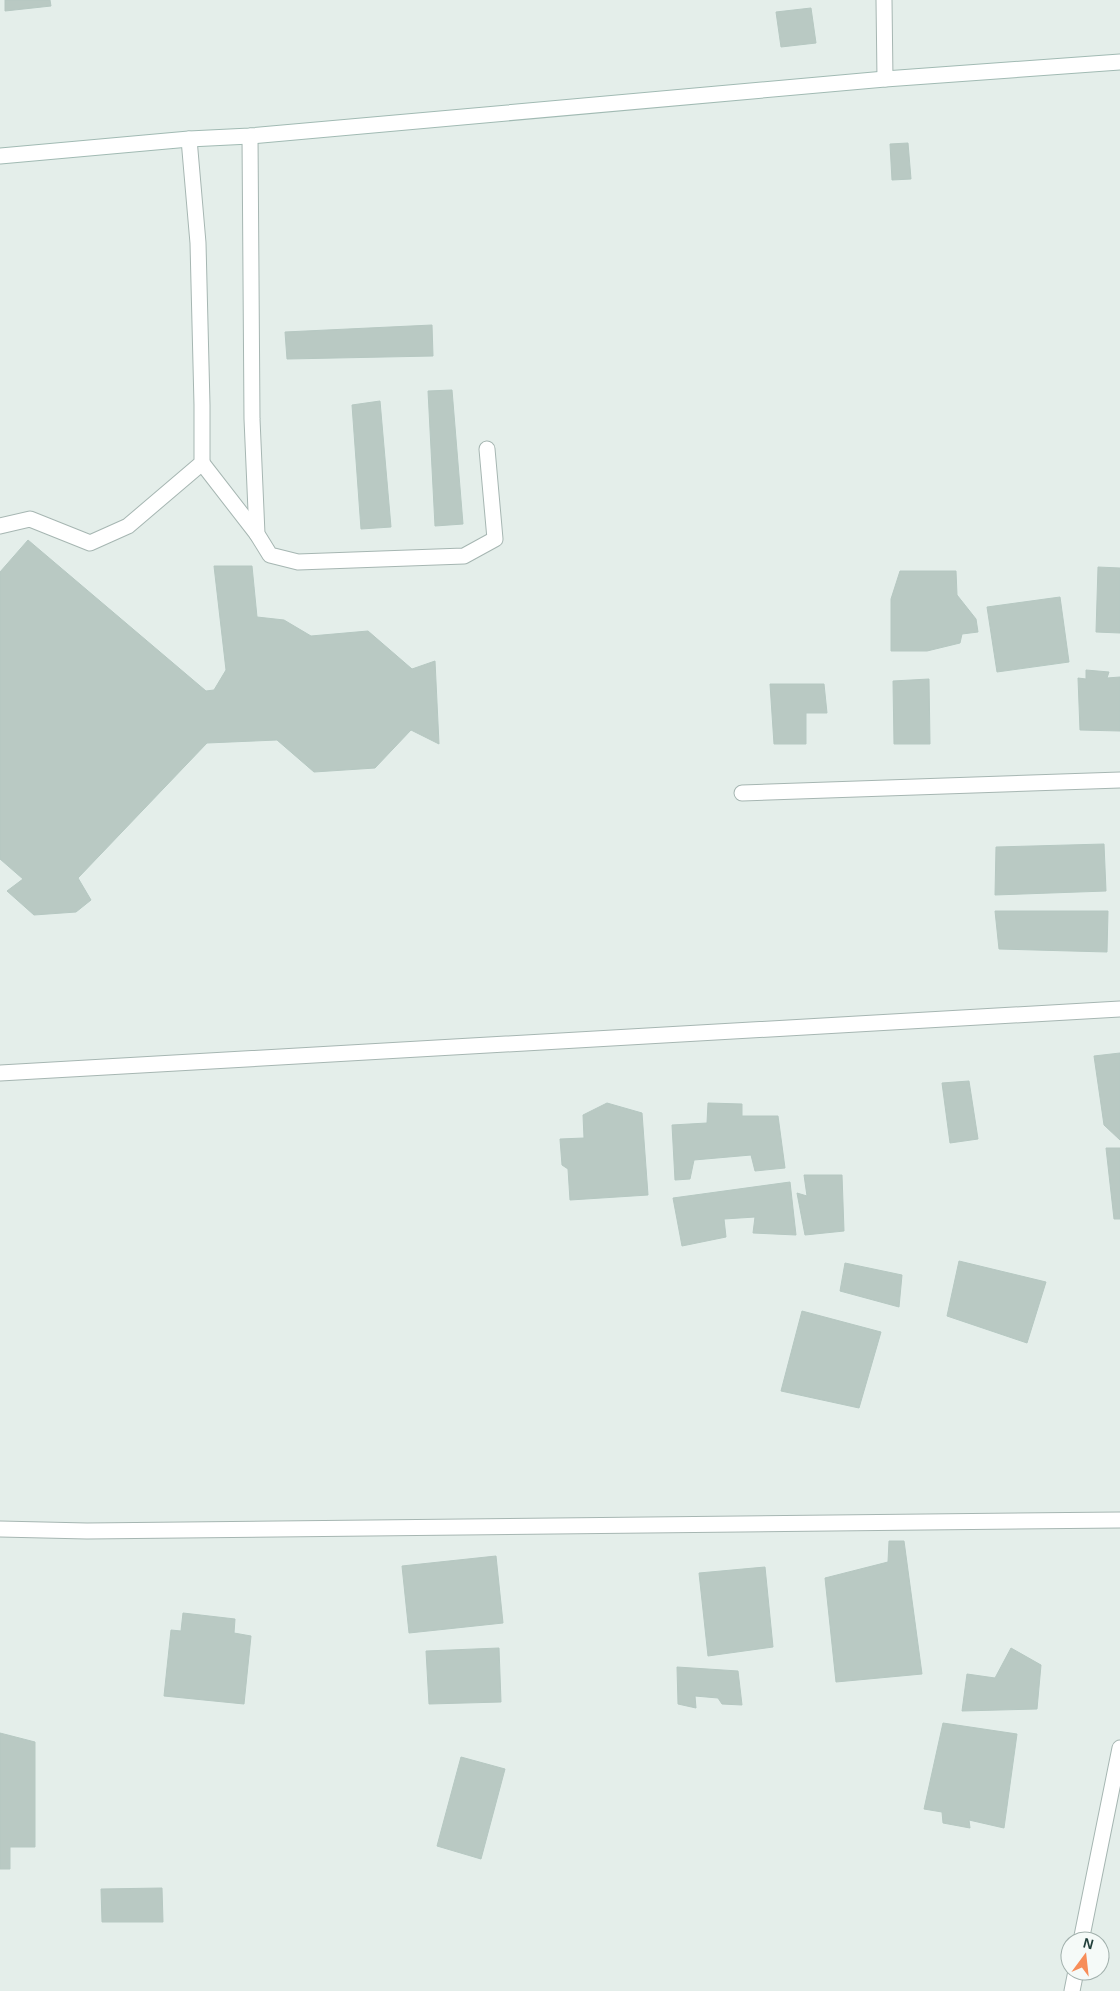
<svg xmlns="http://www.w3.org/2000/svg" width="1120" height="1991" viewBox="0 0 1120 1991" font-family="Arial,sans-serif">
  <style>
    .building { fill: #b9c9c3; stroke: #b6c8c2 }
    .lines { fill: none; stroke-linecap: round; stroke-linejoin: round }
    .service-casing { stroke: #a6b6b2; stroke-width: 17 }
    .minor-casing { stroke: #a6b6b2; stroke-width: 17 }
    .secondary-casing { stroke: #a1bab3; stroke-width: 17 }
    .service { stroke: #fff; stroke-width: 15 }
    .minor { stroke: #fff; stroke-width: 15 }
    .secondary { stroke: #fff; stroke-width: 15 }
  </style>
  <rect width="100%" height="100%" fill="#e4eeea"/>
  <g class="building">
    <polygon points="5,0 50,0 51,6 5,11"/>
    <polygon points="811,8 816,43 781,47 776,12"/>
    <polygon points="908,143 911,179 892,180 890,144"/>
    <polygon points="432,325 433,356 287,359 285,332"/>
    <polygon points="452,390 463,524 435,526 428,391"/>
    <polygon points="380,401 391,527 361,529 352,405"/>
    <polygon points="28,540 206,691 214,690 226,670 214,566 252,566 257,617 284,620 311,636 368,631 412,669 435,661 439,744 411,730 375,768 314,772 277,740 207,743 78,878 91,900 76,912 34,915 7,891 23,879 0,859 0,572"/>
    <polygon points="1098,567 1120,568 1120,633 1096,632"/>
    <polygon points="900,571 956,571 957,595 976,619 978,632 962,634 960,643 927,651 891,651 891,599"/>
    <polygon points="1060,597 1069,662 997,672 987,607"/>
    <polygon points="1086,670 1109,672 1107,678 1120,677 1120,731 1080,730 1078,678 1086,679"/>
    <polygon points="929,679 930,744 894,744 893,681"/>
    <polygon points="770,684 824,684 827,713 806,713 806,744 774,744"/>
    <polygon points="1104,844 1106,891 995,895 996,847"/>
    <polygon points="995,911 1108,911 1107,952 999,949"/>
    <polygon points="1120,1053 1120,1140 1104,1125 1094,1056"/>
    <polygon points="969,1081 978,1139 950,1143 942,1083"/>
    <polygon points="607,1103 642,1113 648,1195 570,1200 568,1169 562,1165 560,1139 584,1138 583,1115"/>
    <polygon points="708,1103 742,1104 742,1116 778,1116 785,1168 755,1171 751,1155 694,1160 690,1179 675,1180 672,1125 707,1123"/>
    <polygon points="1106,1148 1120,1148 1120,1219 1114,1219"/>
    <polygon points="804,1175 842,1175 844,1231 805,1235 797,1193 807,1196"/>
    <polygon points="790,1182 796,1235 753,1233 755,1217 724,1219 726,1237 682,1246 673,1198"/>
    <polygon points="959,1261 1046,1282 1027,1343 947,1316"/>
    <polygon points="845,1263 902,1275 899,1307 840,1291"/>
    <polygon points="802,1311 881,1332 859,1408 781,1391"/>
    <polygon points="889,1541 904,1541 922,1674 836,1682 825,1578 888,1562"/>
    <polygon points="496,1556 503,1623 409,1633 402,1566"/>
    <polygon points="765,1567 773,1647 708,1656 699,1573"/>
    <polygon points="183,1613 235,1619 234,1633 251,1636 244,1704 164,1696 171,1630 181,1631"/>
    <polygon points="499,1648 501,1702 429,1704 426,1651"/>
    <polygon points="1011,1648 1041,1665 1037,1709 962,1711 967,1674 995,1678"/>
    <polygon points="677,1667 738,1671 742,1705 722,1704 718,1698 695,1696 696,1708 678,1704"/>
    <polygon points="943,1723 1017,1734 1004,1828 969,1820 970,1828 943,1823 942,1812 924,1809"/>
    <polygon points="0,1733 35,1742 35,1847 10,1847 10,1869 0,1869"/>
    <polygon points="461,1757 505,1769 481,1859 437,1846"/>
    <polygon points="162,1888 163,1922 102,1922 101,1889"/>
  </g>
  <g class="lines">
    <g class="service-casing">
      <g id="service">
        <polyline points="250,136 252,419 257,534 270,555 298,562 464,556 495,539 487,449"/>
        <polyline points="202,463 257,534"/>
        <polyline points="0,526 30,519 90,543 128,526 202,463 202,405 198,243 189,139"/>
      </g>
    </g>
    <g class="minor-casing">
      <g id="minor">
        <polyline points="884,0 885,79"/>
        <polyline points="742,793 1120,780"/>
        <polyline points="0,1073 1120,1009"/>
        <polyline points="0,1529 87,1531 1120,1520"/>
        <polyline points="1081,1941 1120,1748"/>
        <polyline points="1072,1991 1076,1971"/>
      </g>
    </g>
    <g class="secondary-casing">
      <polyline id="secondary" points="0,156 189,139 250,136 885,79 1120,62"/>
    </g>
    <use href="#service" class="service"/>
    <use href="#minor" class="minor"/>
    <use href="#secondary" class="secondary"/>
  </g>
  <g transform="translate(1085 1956) rotate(15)"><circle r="24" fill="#f5faf8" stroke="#a1b0ac"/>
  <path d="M0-4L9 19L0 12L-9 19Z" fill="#f78d59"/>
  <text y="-8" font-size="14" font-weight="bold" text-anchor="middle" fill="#22403b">N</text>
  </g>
</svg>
